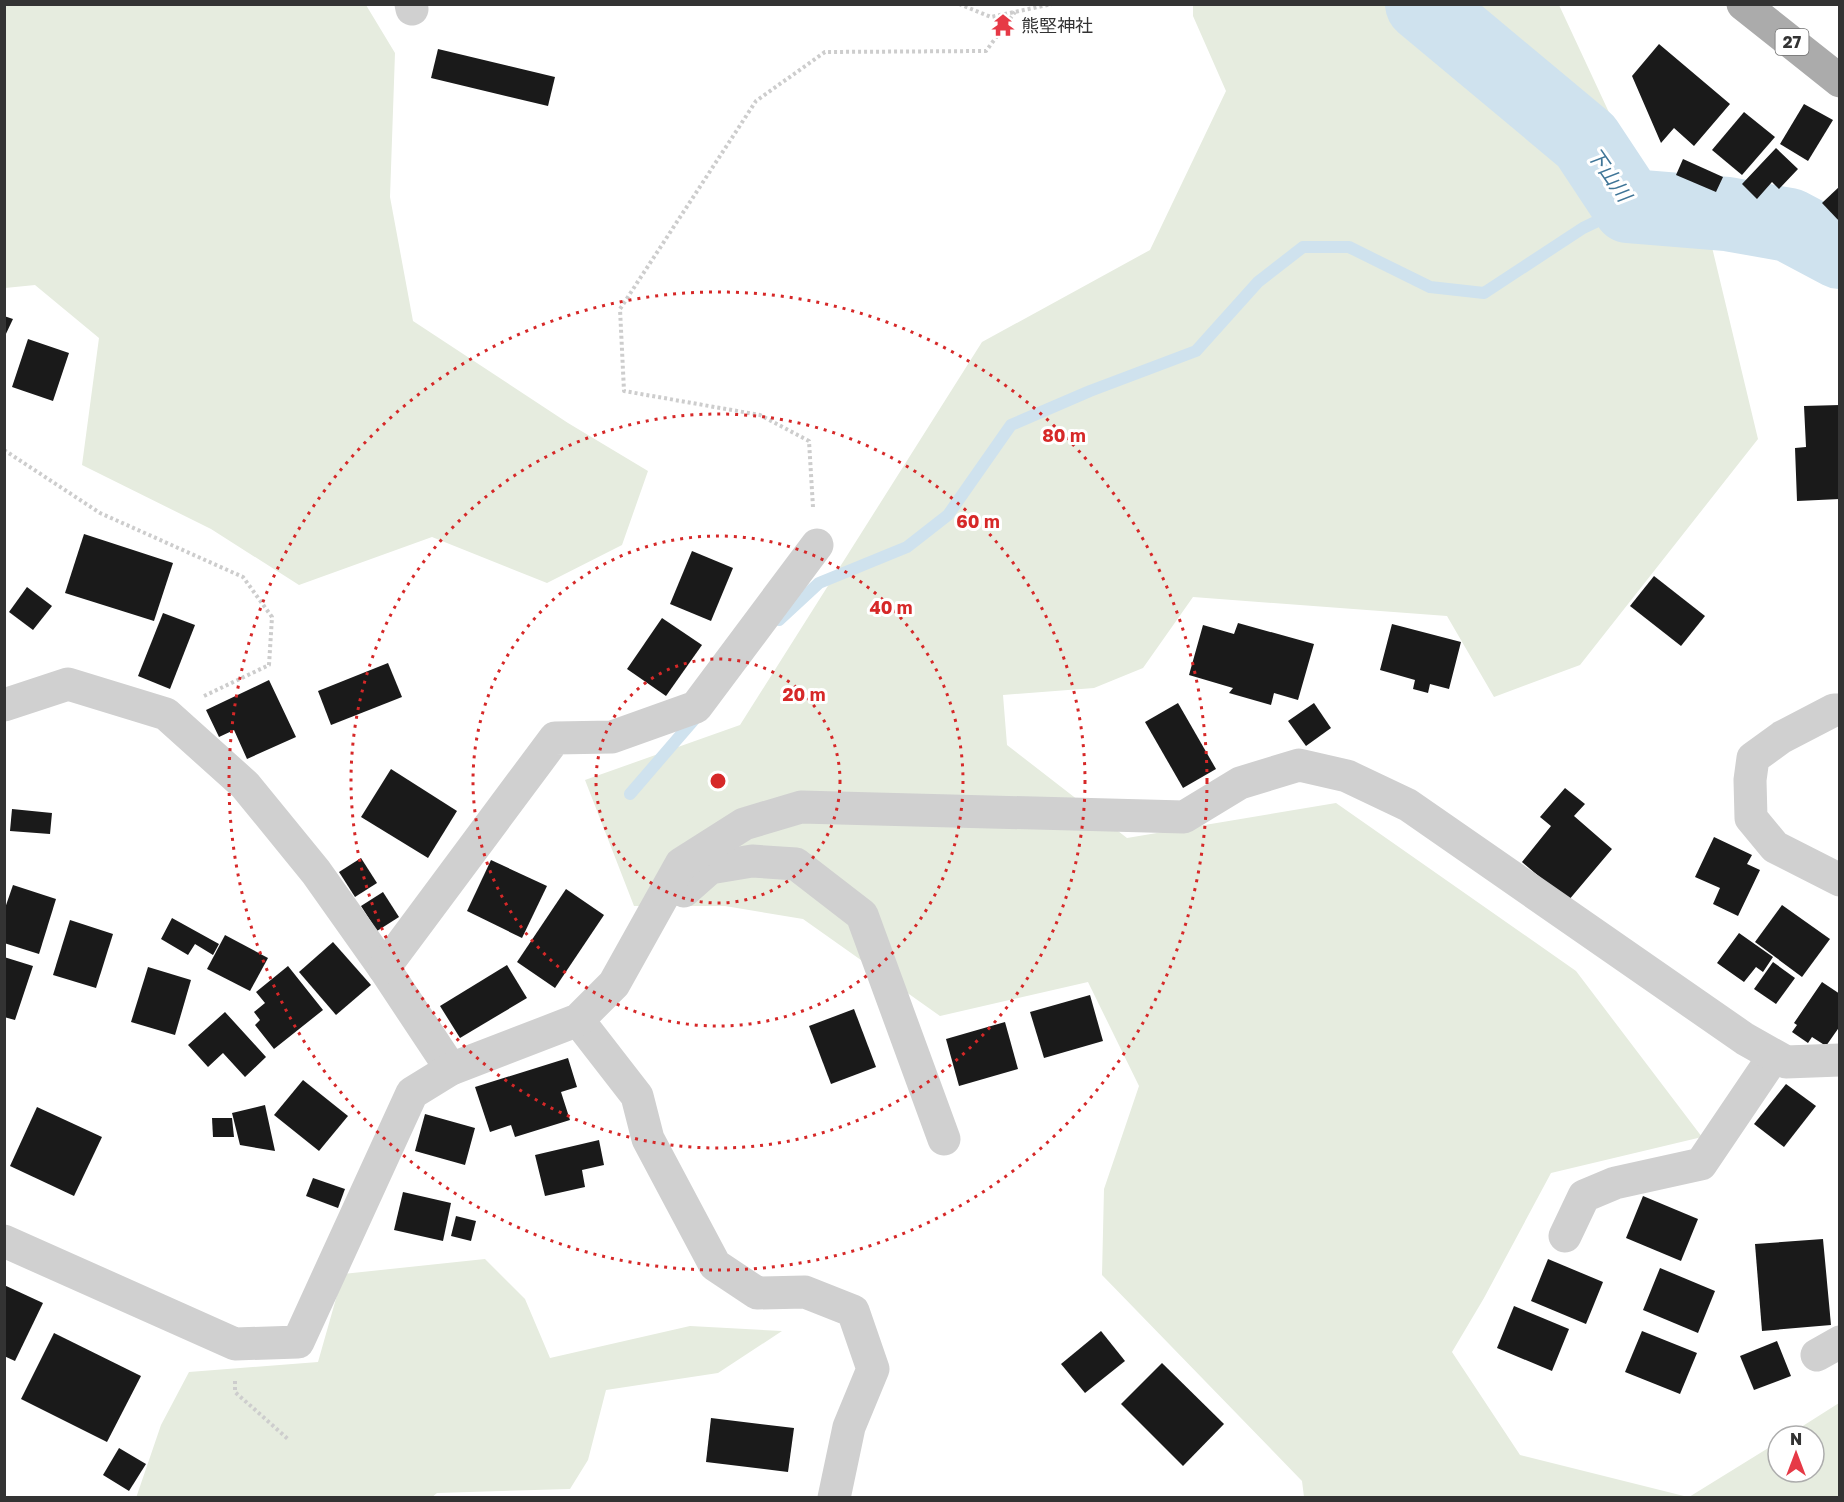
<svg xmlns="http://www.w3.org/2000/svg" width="1844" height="1502" viewBox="0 0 1844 1502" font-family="'Golos Text','Noto Sans JP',sans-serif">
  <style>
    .green { fill: #e6ecdf }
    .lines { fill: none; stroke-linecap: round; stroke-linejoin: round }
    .stream { stroke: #cfe2ee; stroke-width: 12 }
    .river { stroke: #cfe2ee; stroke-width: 74 }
    .building { fill: #1a1a1a }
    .path { stroke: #cdcdcd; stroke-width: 4; stroke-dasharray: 3 3; stroke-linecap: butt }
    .minor { stroke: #d0d0d0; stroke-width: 33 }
    .major { stroke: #ababab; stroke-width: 33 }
    .ring { fill: none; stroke: #d62828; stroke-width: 3; stroke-dasharray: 3 6 }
    .labels { text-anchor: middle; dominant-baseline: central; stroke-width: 6; stroke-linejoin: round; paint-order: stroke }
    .shield { fill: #fff; stroke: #707070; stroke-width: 1.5 }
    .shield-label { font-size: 16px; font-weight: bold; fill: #333 }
    .poi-label { font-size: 18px; fill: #333; stroke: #fff; text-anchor: start }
    .water-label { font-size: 20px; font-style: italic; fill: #3f7597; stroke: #fff }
    .centre { fill: #d62828; stroke: #fff; stroke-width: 3 }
    .ring-label { font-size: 18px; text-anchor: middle; font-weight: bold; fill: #d62828; stroke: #fff; stroke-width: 6; stroke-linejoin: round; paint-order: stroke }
  </style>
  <rect width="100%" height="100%" fill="#fff"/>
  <g class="green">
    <polygon points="5,4 366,5 395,53 390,197 413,321 568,423 648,471 622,545 547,583 432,537 299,585 211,529 82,465 99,338 35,285 5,288"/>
    <polygon points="1193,5 1559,5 1640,179 1711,243 1758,439 1580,665 1494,697 1447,616 1193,597 1143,668 1094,688 1003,695 1007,745 1127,838 1336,803 1576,971 1702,1137 1551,1173 1484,1298 1452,1352 1520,1455 1688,1497 1304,1497 1302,1481 1102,1275 1104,1189 1139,1086 1088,982 940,1016 803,919 725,906 634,906 585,780 740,725 982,342 1150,250 1226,91 1193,16"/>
    <polygon points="485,1259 525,1299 550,1358 690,1326 782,1331 718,1373 606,1390 588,1460 570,1489 437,1493 431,1498 136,1498 161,1425 189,1372 318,1362 343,1274"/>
    <polygon points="1839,1403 1839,1497 1689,1497 1778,1442 1778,1472 1814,1472 1814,1436 1787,1436"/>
  </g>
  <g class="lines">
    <g class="stream">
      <polyline points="779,620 819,583 907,547 948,515 1011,425 1090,391 1196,351 1258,282 1303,247 1349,247 1430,287 1484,293 1583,228 1629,206"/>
      <polyline points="630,794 698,715"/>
    </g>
    <polyline class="river" points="1422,4 1586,141 1629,206 1727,214 1789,225 1840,252"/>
  </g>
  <g class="building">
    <polygon points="1659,44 1730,104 1694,146 1674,128 1661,143 1632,76"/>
    <polygon points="438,49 555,77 548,106 431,78"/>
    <polygon points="1804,104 1833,120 1808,161 1780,144"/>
    <polygon points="1744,112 1775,137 1742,175 1712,150"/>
    <polygon points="1776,148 1798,169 1779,189 1772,182 1757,199 1742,184"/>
    <polygon points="1683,159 1723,177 1716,192 1676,175"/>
    <polygon points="1840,186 1840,222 1822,203"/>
    <polygon points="4,316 13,319 4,338"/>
    <polygon points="28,339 69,353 53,401 12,387"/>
    <polygon points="1840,405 1840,499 1797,501 1795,448 1806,447 1804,406"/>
    <polygon points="84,534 173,563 154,621 65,593"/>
    <polygon points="692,551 733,568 711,621 670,604"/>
    <polygon points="1654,576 1705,616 1681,646 1630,606"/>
    <polygon points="27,587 52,606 33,630 9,612"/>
    <polygon points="163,613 195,625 170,689 138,676"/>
    <polygon points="662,618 702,645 666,696 627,669"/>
    <polygon points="1238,623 1314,644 1298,700 1274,693 1271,705 1229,693 1233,688 1189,675 1203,625 1234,634"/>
    <polygon points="1392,624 1461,642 1449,689 1430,684 1428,693 1413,689 1415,680 1380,670"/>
    <polygon points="388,663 402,697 331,725 318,691"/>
    <polygon points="269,680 296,737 247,759 234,730 219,737 206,710"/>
    <polygon points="1178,703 1216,769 1183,788 1145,722"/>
    <polygon points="1314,703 1331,728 1306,746 1288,721"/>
    <polygon points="391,769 457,811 428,858 361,817"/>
    <polygon points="1565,788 1585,804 1574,816 1612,849 1568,901 1522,862 1551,826 1540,817"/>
    <polygon points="12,809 52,813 50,834 10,831"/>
    <polygon points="1714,837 1752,855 1747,864 1760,870 1738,916 1713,904 1720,888 1695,877"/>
    <polygon points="361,858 377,883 355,897 339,872"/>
    <polygon points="491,860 547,886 522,938 467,911"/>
    <polygon points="13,885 56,899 39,954 4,943 4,911"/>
    <polygon points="566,889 604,915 555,988 517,962"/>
    <polygon points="383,892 399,917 377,931 361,906"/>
    <polygon points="1782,905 1830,939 1802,977 1755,942"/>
    <polygon points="172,918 219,944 213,955 195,944 188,955 161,939"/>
    <polygon points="70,920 113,934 96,988 53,975"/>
    <polygon points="1739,933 1773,957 1763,972 1756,967 1744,982 1717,963"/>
    <polygon points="225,935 268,958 250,991 207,969"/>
    <polygon points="333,942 371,985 336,1015 299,972"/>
    <polygon points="4,957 33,966 15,1020 4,1017"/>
    <polygon points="1773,962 1795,978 1776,1004 1754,989"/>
    <polygon points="507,965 527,998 460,1038 440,1006"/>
    <polygon points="288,966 323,1010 274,1049 255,1025 260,1020 254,1012 265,1003 256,992"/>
    <polygon points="148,967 191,980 175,1035 131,1022"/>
    <polygon points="1822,982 1840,994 1840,1026 1826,1046 1812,1037 1808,1043 1792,1032 1797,1025 1794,1023"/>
    <polygon points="1090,995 1103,1041 1044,1058 1030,1012"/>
    <polygon points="854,1009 876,1067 831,1084 809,1026"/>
    <polygon points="225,1012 266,1057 245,1077 223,1053 208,1067 188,1045"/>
    <polygon points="1005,1022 1018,1069 959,1086 946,1039"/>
    <polygon points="568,1058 577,1087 561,1092 570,1120 515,1137 511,1125 490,1132 475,1087"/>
    <polygon points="303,1080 348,1116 319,1151 274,1115"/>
    <polygon points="1786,1084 1816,1106 1784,1147 1754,1124"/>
    <polygon points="265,1105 275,1151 240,1145 232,1113"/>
    <polygon points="37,1107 102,1137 74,1196 10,1166"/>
    <polygon points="425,1114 475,1128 465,1165 415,1151"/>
    <polygon points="212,1118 232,1118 234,1137 213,1137"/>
    <polygon points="599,1140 604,1165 582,1170 585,1187 545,1196 535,1155"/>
    <polygon points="313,1178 345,1189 338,1208 306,1196"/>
    <polygon points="403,1192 451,1203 443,1241 394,1230"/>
    <polygon points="1643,1196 1698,1219 1681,1261 1626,1238"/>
    <polygon points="456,1216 476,1221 471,1241 451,1236"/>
    <polygon points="1823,1239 1831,1325 1762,1331 1755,1244"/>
    <polygon points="1548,1259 1603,1282 1586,1324 1531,1301"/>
    <polygon points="1660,1268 1715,1291 1698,1333 1643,1310"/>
    <polygon points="4,1285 43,1303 15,1361 4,1356"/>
    <polygon points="1514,1306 1569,1329 1552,1371 1497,1348"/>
    <polygon points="1101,1331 1125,1361 1085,1393 1061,1364"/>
    <polygon points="1642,1331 1697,1353 1680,1394 1625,1372"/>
    <polygon points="54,1333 141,1376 107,1442 21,1399"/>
    <polygon points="1777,1341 1791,1376 1754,1390 1740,1356"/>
    <polygon points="1162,1363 1224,1424 1183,1466 1121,1404"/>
    <polygon points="711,1418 794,1428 788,1472 706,1462"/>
    <polygon points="119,1448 146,1464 129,1491 103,1475"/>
  </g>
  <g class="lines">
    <g class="path">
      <polyline points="959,4 991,17 1052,4"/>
      <polyline points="4,450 100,513 243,577 272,617 269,665 202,697"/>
      <polyline points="813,507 809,441 760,415 624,391 620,309 756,101 825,52 986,51 1015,12"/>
      <polyline points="235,1381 235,1392 289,1440"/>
    </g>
    <g class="minor">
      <polyline points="411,4 412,9"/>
      <polyline points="4,705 68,684 166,714 245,785 316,872 384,968 451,1069"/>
      <polyline points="1840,710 1834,710 1782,737 1753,758 1750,780 1751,818 1775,847 1840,880"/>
      <polyline points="684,891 710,868 752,861 796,864 862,915 944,1139"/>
      <polyline points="384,968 555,738 612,737 696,707 817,545"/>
      <polyline points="578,1020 637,1096 648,1139 715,1265 757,1293 805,1292 853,1311 873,1369 849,1427 834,1498"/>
      <polyline points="1565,1236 1584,1196 1615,1183 1701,1164 1774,1056"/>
      <polyline points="4,1241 235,1344 298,1342 412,1093 451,1069 578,1020 614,984 681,864 744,824 801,807 1184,817 1240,783 1299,765 1347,776 1408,805 1745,1039 1786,1062 1840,1060"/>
      <polyline points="1817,1355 1840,1342"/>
    </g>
    <polyline class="major" points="1743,4 1840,81"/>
  </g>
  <g class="ring">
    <circle cx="718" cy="781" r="122"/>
    <circle cx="718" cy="781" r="245"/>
    <circle cx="718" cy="781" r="367"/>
    <circle cx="718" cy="781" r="489"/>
  </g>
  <defs>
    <g id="temple-bare" transform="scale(1.8)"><path d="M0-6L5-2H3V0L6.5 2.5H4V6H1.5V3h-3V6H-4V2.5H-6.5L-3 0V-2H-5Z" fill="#e63946" stroke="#fff" stroke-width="2.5" paint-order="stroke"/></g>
  </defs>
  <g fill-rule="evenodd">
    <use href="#temple-bare" x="1003" y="25"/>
  </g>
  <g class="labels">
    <rect class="shield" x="1775.5" y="29" width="33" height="26" rx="4.5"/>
    <g class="shield-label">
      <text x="1792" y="42">27</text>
    </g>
    <g class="poi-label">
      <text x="1021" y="25">熊堅神社</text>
    </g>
    <g class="water-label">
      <text transform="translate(1610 174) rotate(55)">下山川</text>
    </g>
  </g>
  <circle cx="718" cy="781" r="9" class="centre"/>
  <g class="ring-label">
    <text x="1064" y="442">80 m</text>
    <text x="978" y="528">60 m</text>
    <text x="891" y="614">40 m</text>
    <text x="804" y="701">20 m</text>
  </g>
  <rect width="1844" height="1502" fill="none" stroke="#333333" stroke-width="12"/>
  <g transform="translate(1796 1454)"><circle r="28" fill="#ffffff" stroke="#adadad" stroke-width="1.5"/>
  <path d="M0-4.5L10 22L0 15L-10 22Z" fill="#e63946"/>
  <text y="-9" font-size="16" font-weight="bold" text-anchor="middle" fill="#333333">N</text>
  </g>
</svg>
